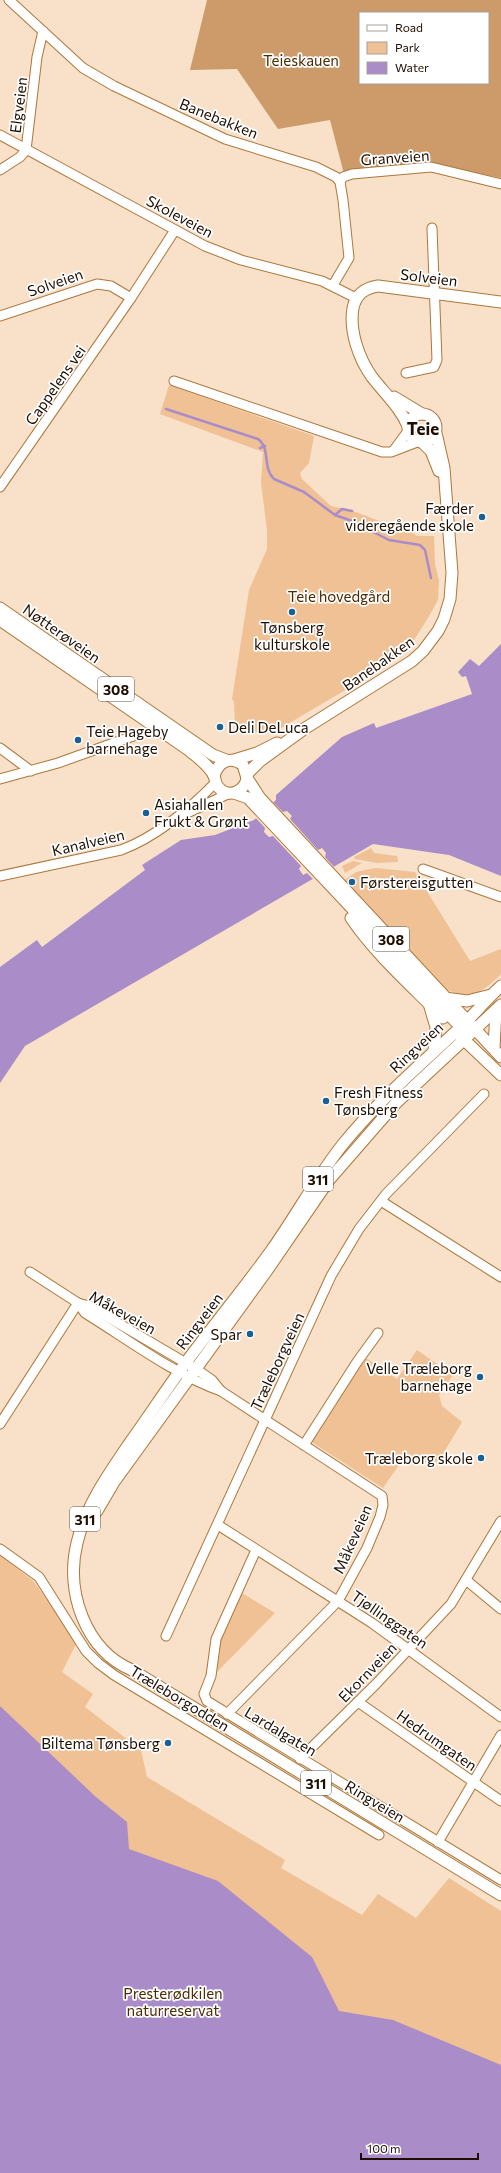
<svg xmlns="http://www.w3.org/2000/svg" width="501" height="2173" viewBox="0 0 501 2173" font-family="Commissioner,sans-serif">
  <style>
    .green { fill: #efc194 }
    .forest { fill: #cd9b69; fill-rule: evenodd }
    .water { fill: #aa8dc8 }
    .pier { fill: #f8e0c9 }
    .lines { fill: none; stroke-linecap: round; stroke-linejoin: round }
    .stream { stroke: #aa8dc8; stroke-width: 2.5 }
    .minor-casing { stroke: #ad773a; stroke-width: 11 }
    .major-casing { stroke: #ad773a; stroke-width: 13 }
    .minor { stroke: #fff; stroke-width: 9 }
    .major { stroke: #fff; stroke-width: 11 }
    .poi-dot { fill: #1b6094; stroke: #fff; stroke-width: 1.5 }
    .labels { text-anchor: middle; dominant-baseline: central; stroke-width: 3.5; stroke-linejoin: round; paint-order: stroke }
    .shield { fill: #fff; stroke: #62564c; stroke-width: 1 }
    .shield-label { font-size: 14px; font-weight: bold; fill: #1e0e00 }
    .park-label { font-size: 15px; fill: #4c2b00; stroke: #fff }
    .street-label { font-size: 15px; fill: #1e0e00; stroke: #fff }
    .poi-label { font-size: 15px; fill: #1e0e00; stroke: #fff; text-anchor: end }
    .quarter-label { font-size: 17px; font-weight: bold; fill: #1e0e00; stroke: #fff }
  </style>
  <rect width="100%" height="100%" fill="#f8e0c9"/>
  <g class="green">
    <polygon points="169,385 314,436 309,463 300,473 302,479 331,506 353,511 382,522 392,531 406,528 417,536 434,536 435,564 439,581 438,600 428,618 409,648 381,669 271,734 235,728 234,702 232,699 249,590 267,549 267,530 261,483 263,452 160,414"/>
    <polygon points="371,848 374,853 397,856 398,862 377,863 355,859 354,857"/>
    <polygon points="353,861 362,863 345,873 342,866"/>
    <path d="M375 868 415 872 470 961 501 949V974C480 995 469 1001 441 987L342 882 356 872Z"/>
    <polygon points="417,1350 453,1375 439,1395 442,1406 462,1422 438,1462 405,1456 383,1488 310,1441 366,1358 397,1379"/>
    <polygon points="0,1555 33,1581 78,1640 62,1672 93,1694 85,1707 141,1750 147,1777 285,1860 281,1868 362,1915 378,1894 416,1918 449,1878 501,1911 501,2173 0,2173"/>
    <polygon points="242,1593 275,1613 217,1672 221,1639"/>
  </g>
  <path class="forest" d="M207 0H501V178L422 162 344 174 330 120 278 129 237 69 190 70ZM360 13H488V83H360Z"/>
  <g class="water">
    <polygon points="501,644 501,876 449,855 373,844 25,1046 0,1083 0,967 37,940 42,947 145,870 142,865 181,840 215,835 254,820 276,800 276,795 342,737 374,723 376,728 472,694 466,676 462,677 458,672 470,659 479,666"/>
    <polygon points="0,1706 96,1797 127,1822 129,1849 218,1881 312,1957 339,2011 393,2020 501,2065 501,2173 0,2173"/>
  </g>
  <polygon class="pier" points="272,801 283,812 287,811 292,816 290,819 318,850 322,848 326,853 325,857 335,868 314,880 307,873 303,875 299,869 301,866 273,836 269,837 264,832 265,828 255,817"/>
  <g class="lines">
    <g class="stream">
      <path d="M166 409 258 439C271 448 262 468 274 479L304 492 335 515 352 521 389 540 420 545 425 550 431 578"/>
      <polyline points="260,448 265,446"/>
      <polyline points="335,515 342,509 352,511"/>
    </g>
    <g class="minor-casing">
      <g id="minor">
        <polyline points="9,0 83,68 114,86 225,139 316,167 336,177 340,182 343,200 349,258 333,285"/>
        <polyline points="0,135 205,246 241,260 322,281 356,298"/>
        <polyline points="0,170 20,157 26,150 37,57 43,31"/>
        <polyline points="340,182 343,177 352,174 431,167 501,184"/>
        <polyline points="0,316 97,284 111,286 131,298 175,230"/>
        <polyline points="406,373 434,367 437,360 432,228"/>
        <polyline points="174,381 382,452 391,452 417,442"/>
        <polyline points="394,450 408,431"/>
        <polyline points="0,487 131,298"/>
        <polyline points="0,748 31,771"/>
        <polyline points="0,779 58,763 136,735"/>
        <polyline points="185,814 230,793"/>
        <polyline points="423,869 501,897"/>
        <path d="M0 876 121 850C154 838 190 809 215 783"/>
        <polyline points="381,1201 501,1277"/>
        <polyline points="30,1272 78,1303 89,1306 196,1369 212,1380 221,1391"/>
        <path d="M78 1303 85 1313C127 1339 175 1375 221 1391L382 1496 383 1505 380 1517 367 1548 338 1601 227 1714"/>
        <polyline points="0,1424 78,1303"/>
        <polyline points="304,1445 357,1362 378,1333"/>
        <polyline points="218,1525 372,1623 501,1717"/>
        <polyline points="0,1549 39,1577 86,1651 98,1663 114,1675 379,1835"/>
        <polyline points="256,1550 216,1639 211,1676 204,1694 207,1701 501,1880"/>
        <polyline points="466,1580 501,1609"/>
        <polyline points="166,1636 331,1276 359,1229 386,1194 484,1094"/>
        <polyline points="358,1702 501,1801"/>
        <polyline points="300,1759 376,1684 451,1604 501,1521"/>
        <polyline points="438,1842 501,1735"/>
      </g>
    </g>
    <g class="major-casing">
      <g id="major">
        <polyline points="394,397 422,414"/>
        <circle cx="422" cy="428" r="14"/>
        <path d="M408 426C400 407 385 394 372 377 359 359 349 331 353 308 356 294 365 288 378 286L501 302"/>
        <polyline points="423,443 431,451 439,471"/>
        <polyline points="0,608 213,755 226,760"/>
        <path d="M0 620 190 751C198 758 210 766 214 776 216 781 215 784 219 788 229 799 245 791 247 778L243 765C230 755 218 762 214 776"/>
        <polyline points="234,760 257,753 277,743"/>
        <polyline points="247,774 260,761 304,729 412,661 423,651 438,631 444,619 450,599 452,573 444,468 436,433"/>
        <polyline points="247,778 260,798 501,1057"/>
        <polyline points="234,793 248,798 347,903 449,1015 458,1024 466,1028"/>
        <path d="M351 918C375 954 413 987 443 1018"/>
        <path d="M501 986C487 999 475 1013 462 1026 421 1064 379 1100 343 1144 316 1178 296 1216 271 1251 245 1287 217 1321 190 1357 170 1384 151 1413 131 1441 110 1472 86 1505 77 1543 65 1591 85 1650 132 1670L501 1895"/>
        <polyline points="445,998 467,1001 491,995"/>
        <polyline points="430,1007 436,1027 434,1051"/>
        <polyline points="459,1035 501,1075"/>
        <polyline points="494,1048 496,1010"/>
        <polyline points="97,1511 114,1482 268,1269 329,1180 396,1103 501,1005"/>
      </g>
    </g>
    <use href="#minor" class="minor"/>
    <use href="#major" class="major"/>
  </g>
  <g class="poi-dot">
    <circle cx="482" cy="517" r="4"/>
    <circle cx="292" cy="612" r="4"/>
    <circle cx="220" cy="727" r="4"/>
    <circle cx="78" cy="740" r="4"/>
    <circle cx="146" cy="813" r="4"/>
    <circle cx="352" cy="882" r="4"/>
    <circle cx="326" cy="1101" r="4"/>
    <circle cx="250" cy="1334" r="4"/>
    <circle cx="480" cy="1377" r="4"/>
    <circle cx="481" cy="1458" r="4"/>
    <circle cx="168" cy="1743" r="4"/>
  </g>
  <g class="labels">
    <g class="shield">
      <rect x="98" y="677" width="36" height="24" rx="3"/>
      <rect x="373" y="927" width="36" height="24" rx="3"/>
      <rect x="303" y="1167" width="30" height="24" rx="3"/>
      <rect x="70" y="1507" width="30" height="24" rx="3"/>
      <rect x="301" y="1771" width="30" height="24" rx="3"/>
    </g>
    <g class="shield-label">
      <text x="116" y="689">308</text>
      <text x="391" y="939">308</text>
      <text x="318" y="1179">311</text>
      <text x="85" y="1519">311</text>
      <text x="316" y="1783">311</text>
    </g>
    <g class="park-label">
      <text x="301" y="60">Teieskauen</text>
      <text x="339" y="596">Teie hovedgård</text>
      <text x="173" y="1993">Presterødkilen<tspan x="173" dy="17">naturreservat</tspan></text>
    </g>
    <g class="street-label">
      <text transform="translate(18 105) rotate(-83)">Elgveien</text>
      <text transform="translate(219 118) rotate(22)">Banebakken</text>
      <text transform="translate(395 157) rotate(-4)">Granveien</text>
      <text transform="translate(180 216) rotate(28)">Skoleveien</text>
      <text transform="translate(429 277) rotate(7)">Solveien</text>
      <text transform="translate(55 282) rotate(-19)">Solveien</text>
      <text transform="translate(55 385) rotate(-55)">Cappelens vei</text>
      <text transform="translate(62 633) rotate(35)">Nøtterøveien</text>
      <text transform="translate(378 663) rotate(-35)">Banebakken</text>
      <text transform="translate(88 842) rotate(-13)">Kanalveien</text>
      <text transform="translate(416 1047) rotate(-43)">Ringveien</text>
      <text transform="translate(123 1312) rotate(29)">Måkeveien</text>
      <text transform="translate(199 1321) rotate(-53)">Ringveien</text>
      <text transform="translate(277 1361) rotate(-65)">Træleborgveien</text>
      <text transform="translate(352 1539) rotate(-66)">Måkeveien</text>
      <text transform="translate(390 1619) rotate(35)">Tjøllinggaten</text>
      <text transform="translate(367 1672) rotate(-46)">Ekornveien</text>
      <text transform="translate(180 1698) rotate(31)">Træleborgodden</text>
      <text transform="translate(281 1731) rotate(31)">Lardalgaten</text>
      <text transform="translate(437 1740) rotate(35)">Hedrumgaten</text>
      <text transform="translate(375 1801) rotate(31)">Ringveien</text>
    </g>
    <g class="poi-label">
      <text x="474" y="508">Færder<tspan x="474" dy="17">videregående skole</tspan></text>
      <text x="292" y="627" text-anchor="middle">Tønsberg<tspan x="292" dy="17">kulturskole</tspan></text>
      <text x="228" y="727" text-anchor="start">Deli DeLuca</text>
      <text x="86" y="731" text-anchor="start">Teie Hageby<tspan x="86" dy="17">barnehage</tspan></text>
      <text x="154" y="804" text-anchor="start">Asiahallen<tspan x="154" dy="17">Frukt &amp; Grønt</tspan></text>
      <text x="360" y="882" text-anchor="start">Førstereisgutten</text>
      <text x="334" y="1092" text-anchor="start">Fresh Fitness<tspan x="334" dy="17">Tønsberg</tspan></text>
      <text x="242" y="1334">Spar</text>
      <text x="472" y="1368">Velle Træleborg<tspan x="472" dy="17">barnehage</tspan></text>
      <text x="473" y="1458">Træleborg skole</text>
      <text x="160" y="1743">Biltema Tønsberg</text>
    </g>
    <g class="quarter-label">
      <text x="423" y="428">Teie</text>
    </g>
  </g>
  <rect x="359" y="12" width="130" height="72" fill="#ffffff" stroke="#a59f99"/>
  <rect x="367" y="25" width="20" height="6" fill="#ffffff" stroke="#a59f99"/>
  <text x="395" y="32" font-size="12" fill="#1e0e00">Road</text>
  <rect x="367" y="42" width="20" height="12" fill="#efc194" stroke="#a59f99"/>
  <text x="395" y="52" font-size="12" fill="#1e0e00">Park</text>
  <rect x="367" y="62" width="20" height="12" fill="#aa8dc8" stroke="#a59f99"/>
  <text x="395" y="72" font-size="12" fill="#1e0e00">Water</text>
  <path d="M361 2153v6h117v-6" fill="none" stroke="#1e0e00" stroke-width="2"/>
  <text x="367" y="2153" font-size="12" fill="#1e0e00" stroke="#ffffff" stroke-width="3" paint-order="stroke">100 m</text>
</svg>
